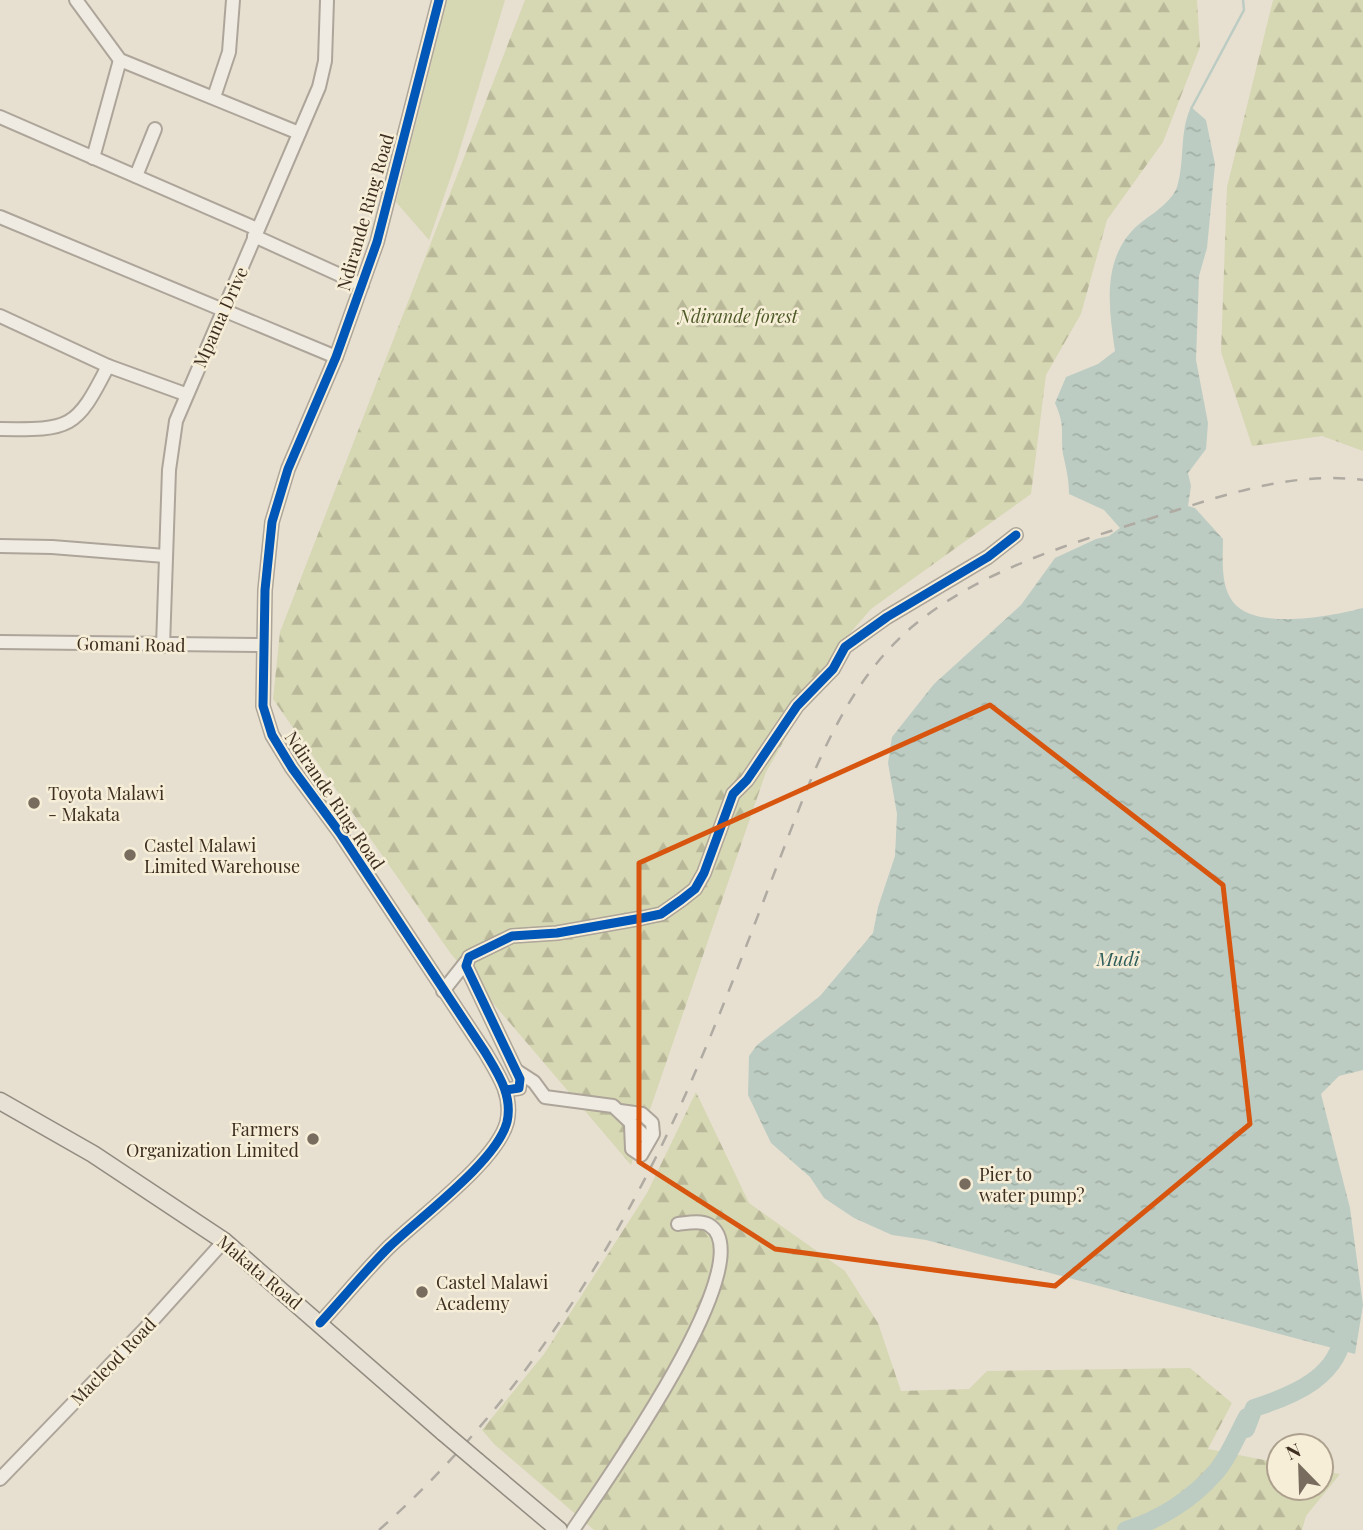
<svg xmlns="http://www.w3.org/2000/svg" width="1363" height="1530" viewBox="0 0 1363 1530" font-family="'Playfair Display',serif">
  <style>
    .green { fill: #d6d7b3 }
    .forest { fill: url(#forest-firs) }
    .water { fill: url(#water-ripples) }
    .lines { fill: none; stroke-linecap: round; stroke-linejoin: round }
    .stream { stroke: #bcccc2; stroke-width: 2.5 }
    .river { stroke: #bcccc2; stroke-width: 18 }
    .minor-casing { stroke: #ada599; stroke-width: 16 }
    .major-casing { stroke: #928b80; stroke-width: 19 }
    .minor { stroke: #efebe3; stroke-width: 12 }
    .major { stroke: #e6e1d4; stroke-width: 16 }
    .rail { stroke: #afaaa2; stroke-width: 2.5; stroke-dasharray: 12 12; stroke-linecap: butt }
    .major-bridge-casing { stroke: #928b80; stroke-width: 19; stroke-linecap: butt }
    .major-bridge { stroke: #e6e1d4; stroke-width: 16 }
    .cycleway-casing { stroke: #f7eed8; stroke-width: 13 }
    .cycleway { stroke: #0057b8; stroke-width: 9 }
    .marked { fill: none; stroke: #d7550e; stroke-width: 5; stroke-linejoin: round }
    .poi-dot { fill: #786c5e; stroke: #f7eed8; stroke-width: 2.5 }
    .labels { text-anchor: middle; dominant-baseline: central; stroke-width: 5; stroke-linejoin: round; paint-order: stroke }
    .street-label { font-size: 18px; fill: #3d2e20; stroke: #f7eed8 }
    .park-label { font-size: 18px; font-style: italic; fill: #4d5a26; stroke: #f7eed8 }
    .poi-label { font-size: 18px; fill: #3d2e20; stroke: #f7eed8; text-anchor: start }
    .water-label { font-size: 19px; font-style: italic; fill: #2f5d5a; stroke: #f7eed8 }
  </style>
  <defs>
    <pattern id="forest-firs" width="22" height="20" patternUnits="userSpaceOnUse" patternTransform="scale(1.75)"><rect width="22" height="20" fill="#d6d7b3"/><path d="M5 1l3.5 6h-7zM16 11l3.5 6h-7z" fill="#b9b99a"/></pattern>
    <pattern id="water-ripples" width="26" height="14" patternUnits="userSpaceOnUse" patternTransform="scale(1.75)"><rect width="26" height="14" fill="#bcccc2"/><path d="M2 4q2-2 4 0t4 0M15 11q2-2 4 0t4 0" fill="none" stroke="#a2b0a6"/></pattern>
  </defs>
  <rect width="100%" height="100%" fill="#e7e0d1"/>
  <polygon class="green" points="447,0 505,0 457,159 429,240 396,202"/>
  <g class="forest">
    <polygon points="525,0 1197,0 1200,47 1163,142 1107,220 1081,314 1046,375 1031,494 871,609 838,647 766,772 631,1165 451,954 273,699 280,632"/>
    <polygon points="1273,0 1363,0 1363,451 1322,436 1252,446 1221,352 1227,187"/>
    <polygon points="696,1092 749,1203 845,1271 878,1323 901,1391 969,1389 987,1371 1190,1368 1232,1403 1208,1449 1279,1463 1279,1488 1321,1488 1321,1471 1340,1474 1306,1516 1302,1530 594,1530 494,1444 482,1430 544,1354 647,1193"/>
  </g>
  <path class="water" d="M1191 107 1206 120 1215 164 1207 248 1199 276 1196 360 1208 423 1206 449 1188 473 1191 486 1188 506 1195 508 1223 539C1223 558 1220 585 1233 602 1255 631 1333 616 1363 608V1070L1339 1076 1321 1094 1350 1208 1363 1305 1355 1354 926 1240 892 1235 854 1218 824 1198 810 1177 771 1143 748 1095 749 1056 757 1045 820 996 873 933 878 907 895 856 897 814 888 763 892 737 934 684 1021 605 1055 558 1096 539 1109 536 1120 528 1104 510 1069 494C1069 479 1066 468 1063 454 1060 431 1066 428 1055 403L1066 377 1098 364 1115 351C1108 304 1101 253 1143 221 1154 213 1172 201 1177 187 1185 161 1179 132 1191 107Z"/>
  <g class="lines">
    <polyline class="stream" points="1191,109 1244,10 1243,0"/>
    <g class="river">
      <path d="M1246 1429 1254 1408C1295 1395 1341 1376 1344 1328"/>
      <path d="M1126 1530C1159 1520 1191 1500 1214 1474 1228 1459 1237 1435 1247 1417"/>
    </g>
    <g class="minor-casing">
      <g id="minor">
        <polyline points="76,0 120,60 299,133"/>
        <polyline points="214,97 229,52 233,0"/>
        <polyline points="0,117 257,229"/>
        <polyline points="93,158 120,60"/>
        <polyline points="136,176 155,129"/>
        <polyline points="0,217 336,357"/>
        <polyline points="254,236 362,285"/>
        <polyline points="0,316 108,366 185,394"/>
        <path d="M0 429C71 430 76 429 108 366"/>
        <polyline points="0,546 52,547 165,556"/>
        <polyline points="0,642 263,645"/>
        <polyline points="163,646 169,470 176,421 319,87 325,61 327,0"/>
        <polyline points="443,991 466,962"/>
        <polyline points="517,1071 534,1082 545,1097 613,1106 649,1140"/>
        <polyline points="506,1090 519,1088 520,1079 466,966 469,957 512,936 557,933 642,918 661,914 681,900 695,889 704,873 733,794 747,780 797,706 833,669 845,647 887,617 988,557 1016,535"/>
        <polyline points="620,1111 642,1114 652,1123 653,1134 641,1155 632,1149 631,1125"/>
        <path d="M320 1323C343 1298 365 1271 389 1247 420 1217 497 1161 507 1122 513 1095 498 1074 485 1052L340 833 292 768 272 735 263 706 265 590 272 522 288 469 336 357 377 242 439 0"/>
        <polyline points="0,1479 143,1331 224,1241"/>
        <path d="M573 1530C598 1492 766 1259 709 1225 701 1220 687 1223 678 1224"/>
      </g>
    </g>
    <g class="major-casing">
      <g id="major">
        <polyline points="0,1101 93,1154 224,1241 444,1433"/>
        <polyline points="477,1461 559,1530"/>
      </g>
    </g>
    <use href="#minor" class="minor"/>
    <use href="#major" class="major"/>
    <path class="rail" d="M379 1530C519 1406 625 1238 697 1068 726 1001 751 933 777 866 810 781 841 687 913 626 981 570 1069 544 1152 518 1222 496 1288 471 1363 480"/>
    <g class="major-bridge-casing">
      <polyline id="major-bridge" points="444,1433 477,1461"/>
    </g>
    <use href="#major-bridge" class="major-bridge"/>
    <g class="cycleway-casing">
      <g id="cycleway">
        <polyline points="506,1090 519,1088 520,1079 466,966 469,957 512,936 557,933 642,918 661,914 681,900 695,889 704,873 733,794 747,780 797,706 833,669 845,647 887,617 988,557 1016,535"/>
        <path d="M320 1323C343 1298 365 1271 389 1247 420 1217 497 1161 507 1122 513 1095 498 1074 485 1052L340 833 292 768 272 735 263 706 265 590 272 522 288 469 336 357 377 242 439 0"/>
      </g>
    </g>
    <use href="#cycleway" class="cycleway"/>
  </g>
  <path class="marked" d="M990 705 1223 885 1250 1124 1055 1286 775 1249 639 1162V863Z"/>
  <g class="poi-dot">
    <circle cx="34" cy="803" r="7"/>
    <circle cx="130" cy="855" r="7"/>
    <circle cx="313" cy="1139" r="7"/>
    <circle cx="965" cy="1184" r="7"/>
    <circle cx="422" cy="1292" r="7"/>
  </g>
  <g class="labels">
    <g class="street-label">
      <text transform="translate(365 212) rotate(-74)">Ndirande Ring Road</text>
      <text transform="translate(220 317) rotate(-66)">Mpama Drive</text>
      <text transform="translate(131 644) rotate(1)">Gomani Road</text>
      <text transform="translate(335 800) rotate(56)">Ndirande Ring Road</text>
      <text transform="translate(260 1272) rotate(40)">Makata Road</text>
      <text transform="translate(113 1361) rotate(-46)">Macleod Road</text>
    </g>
    <g class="park-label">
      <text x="738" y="316">Ndirande forest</text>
    </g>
    <g class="poi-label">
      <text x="48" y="793">Toyota Malawi<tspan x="48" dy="21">- Makata</tspan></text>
      <text x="144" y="845">Castel Malawi<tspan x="144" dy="21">Limited Warehouse</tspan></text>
      <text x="299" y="1129" text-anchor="end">Farmers<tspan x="299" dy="21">Organization Limited</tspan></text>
      <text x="979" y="1174">Pier to<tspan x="979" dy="21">water pump?</tspan></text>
      <text x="436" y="1282">Castel Malawi<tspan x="436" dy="21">Academy</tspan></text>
    </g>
    <g class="water-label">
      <text x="1118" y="958">Mudi</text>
    </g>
  </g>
  <g transform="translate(1300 1467) rotate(337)"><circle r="33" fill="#f7eed8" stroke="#ada18e" stroke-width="2"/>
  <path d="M0-5L12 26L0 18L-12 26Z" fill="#786c5e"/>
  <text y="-10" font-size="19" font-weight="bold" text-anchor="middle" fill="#3d2e20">N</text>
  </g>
</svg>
